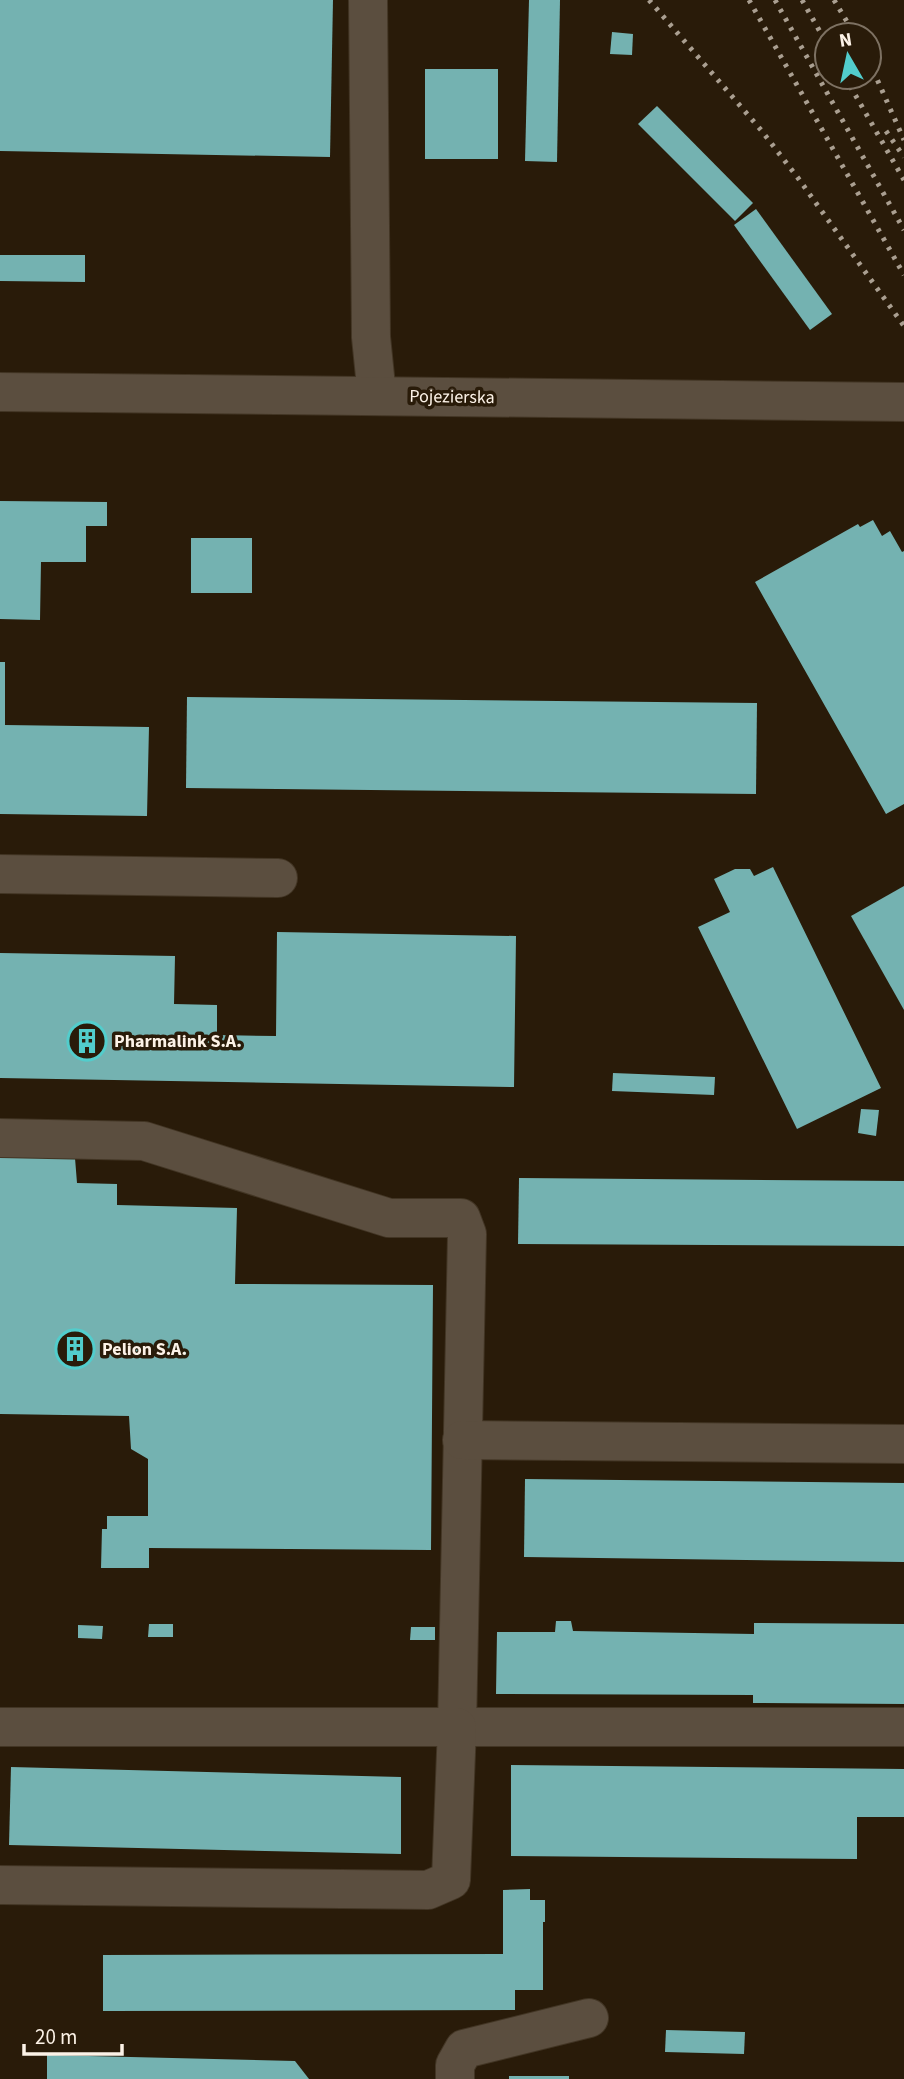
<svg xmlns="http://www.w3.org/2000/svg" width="904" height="2079" viewBox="0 0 904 2079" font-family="'Source Sans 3',sans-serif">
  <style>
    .building { fill: #74b2b1 }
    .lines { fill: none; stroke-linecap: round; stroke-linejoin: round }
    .minor-casing { stroke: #423524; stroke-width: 40 }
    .minor { stroke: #5b4e3f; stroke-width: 38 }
    .rail { stroke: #aa9f91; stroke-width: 5; stroke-dasharray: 3.5 7; stroke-linecap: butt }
    .labels { text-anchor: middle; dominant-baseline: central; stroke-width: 7; stroke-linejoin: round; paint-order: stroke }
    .street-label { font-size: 18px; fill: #fcf2e7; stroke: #291b09 }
    .poi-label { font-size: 18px; font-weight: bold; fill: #fcf2e7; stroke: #291b09; text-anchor: start }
  </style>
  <rect width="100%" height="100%" fill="#291b09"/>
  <g class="building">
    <polygon points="0,0 333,0 330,157 0,151"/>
    <polygon points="529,0 560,0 557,162 525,161"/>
    <polygon points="612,32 633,34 632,55 610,54"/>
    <rect x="425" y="69" width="73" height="90"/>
    <polygon points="657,106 753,203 735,221 638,124"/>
    <polygon points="756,209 832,314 810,330 734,225"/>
    <polygon points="0,255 85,255 85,282 0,281"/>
    <polygon points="0,501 107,502 107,526 86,526 86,562 41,562 40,620 0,619"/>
    <polygon points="873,520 882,536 890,531 902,552 904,551 904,804 886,814 755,582 858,524 860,527"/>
    <rect x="191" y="538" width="61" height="55"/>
    <polygon points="0,662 5,662 5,725 149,727 147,816 0,814"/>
    <polygon points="187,697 757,703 756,794 186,788"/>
    <polygon points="773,867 881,1088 797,1129 698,927 730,912 714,879 735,869 750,869 754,876"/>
    <polygon points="904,886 904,1010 851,916"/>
    <polygon points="277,932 516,936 514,1087 0,1078 0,953 175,956 174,1004 217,1005 217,1035 276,1036"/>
    <polygon points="613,1073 715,1077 714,1095 612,1091"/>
    <polygon points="861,1109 879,1110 876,1136 858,1133"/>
    <polygon points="0,1157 75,1158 77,1183 117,1184 117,1205 237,1208 235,1284 433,1285 431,1550 149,1548 149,1568 101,1568 102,1529 107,1529 107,1516 148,1516 148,1459 131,1449 129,1416 0,1414"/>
    <polygon points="519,1178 904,1181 904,1246 518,1244"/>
    <polygon points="525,1479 904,1483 904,1562 524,1557"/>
    <polygon points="556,1621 571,1621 573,1631 754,1634 754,1623 904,1624 904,1704 753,1703 753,1695 496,1694 497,1632 555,1632"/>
    <polygon points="149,1624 173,1624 173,1637 148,1637"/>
    <polygon points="78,1625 103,1626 102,1639 78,1638"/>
    <polygon points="411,1627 435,1627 435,1640 410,1640"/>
    <polygon points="511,1765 904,1769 904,1817 857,1817 857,1859 511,1856"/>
    <polygon points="11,1767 401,1777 401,1854 9,1845"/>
    <polygon points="530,1889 530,1900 545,1900 545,1922 543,1922 543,1990 515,1990 515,2010 103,2011 103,1955 503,1954 503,1890"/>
    <polygon points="666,2030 745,2032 744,2054 665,2052"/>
    <polygon points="47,2055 295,2061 309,2079 47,2079"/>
    <rect x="509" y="2076" width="60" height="3"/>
  </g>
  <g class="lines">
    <g class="minor-casing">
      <g id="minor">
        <polyline points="368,0 371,337 377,396"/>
        <polyline points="0,392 904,402"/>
        <polyline points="0,874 278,878"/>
        <polyline points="0,1138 144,1141 389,1218 461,1218 467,1234 457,1727 904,1727"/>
        <polyline points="462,1440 904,1444"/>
        <polyline points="0,1727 457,1727 451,1880 428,1890 0,1885"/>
        <polyline points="455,2079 455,2065 464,2049 589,2018"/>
      </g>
    </g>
    <use href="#minor" class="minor"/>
    <g class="rail">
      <polyline points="649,0 761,130 798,178 904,326"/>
      <polyline points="749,0 904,275"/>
      <polyline points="775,0 904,230"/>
      <polyline points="802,0 827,44"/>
      <polyline points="834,0 855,35"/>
      <polyline points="869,61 904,140"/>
      <polyline points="845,77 904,180"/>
      <polyline points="886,131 904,157"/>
    </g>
  </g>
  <defs>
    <g id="building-ring" transform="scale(2.0125)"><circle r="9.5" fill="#291b09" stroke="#52cdcc" stroke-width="1.5"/><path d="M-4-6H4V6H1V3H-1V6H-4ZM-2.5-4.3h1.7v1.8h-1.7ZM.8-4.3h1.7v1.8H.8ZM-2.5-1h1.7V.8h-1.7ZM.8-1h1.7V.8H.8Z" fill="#52cdcc"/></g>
  </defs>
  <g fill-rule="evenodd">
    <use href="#building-ring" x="87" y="1041"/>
    <use href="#building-ring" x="75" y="1349"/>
  </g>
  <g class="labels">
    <g class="street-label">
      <text transform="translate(452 397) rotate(1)">Pojezierska</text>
    </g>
    <g class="poi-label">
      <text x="114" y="1041">Pharmalink S.A.</text>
      <text x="102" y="1349">Pelion S.A.</text>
    </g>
  </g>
  <g transform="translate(848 56) rotate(351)"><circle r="33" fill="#291b09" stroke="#7d7162" stroke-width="2"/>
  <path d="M0-5L12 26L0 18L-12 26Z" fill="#52cdcc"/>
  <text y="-10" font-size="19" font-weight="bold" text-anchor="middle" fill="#fcf2e7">N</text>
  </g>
  <path d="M24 2044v10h98v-10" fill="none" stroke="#fcf2e7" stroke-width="3.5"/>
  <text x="35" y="2044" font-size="21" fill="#fcf2e7" stroke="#291b09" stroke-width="5" paint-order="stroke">20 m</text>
</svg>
